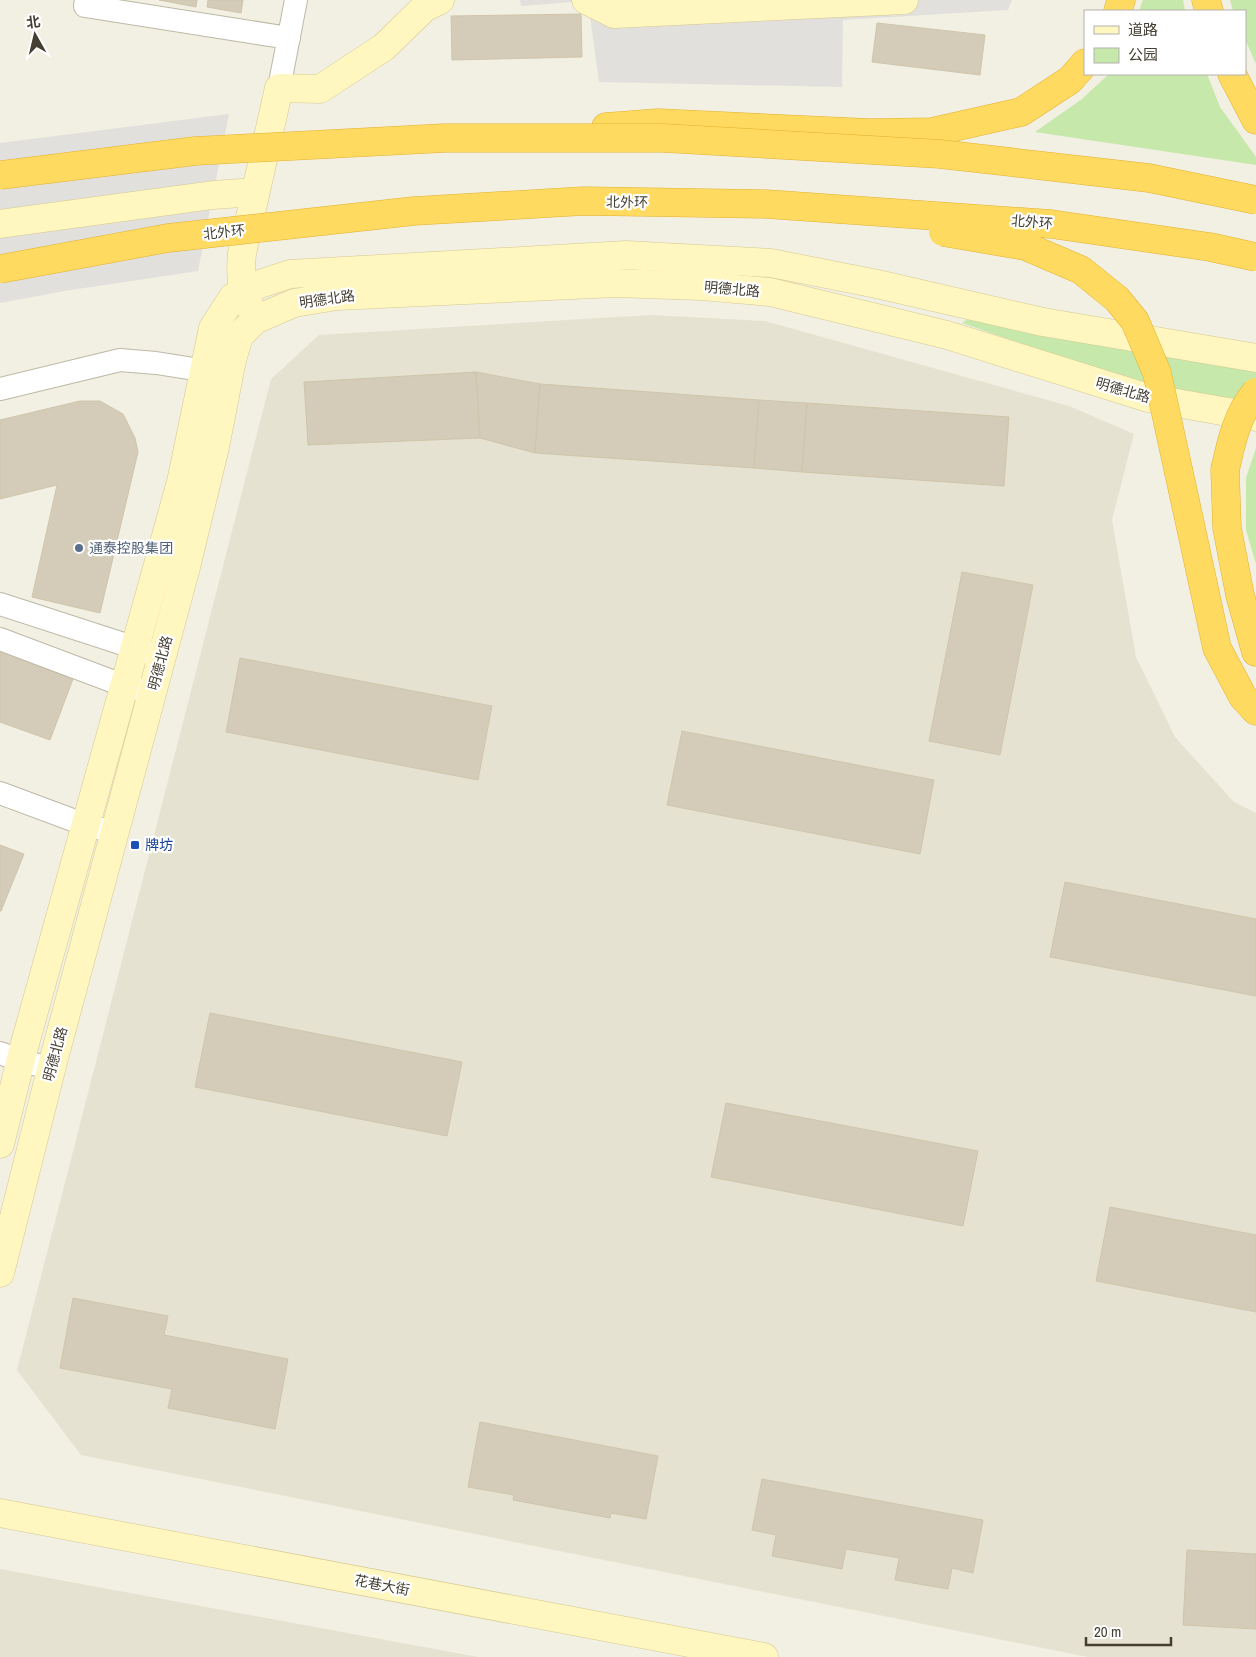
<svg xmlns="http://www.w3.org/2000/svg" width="1256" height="1657" viewBox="0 0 1256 1657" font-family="'Archivo Narrow','Noto Sans SC',sans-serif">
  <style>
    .residential { fill: #e6e2d1 }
    .green { fill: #c6e8aa }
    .parking { fill: #e2e0dc }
    .building { fill: #d4ccb8; stroke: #cfc5ab }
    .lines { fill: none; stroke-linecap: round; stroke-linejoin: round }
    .street-casing { stroke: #beb8a5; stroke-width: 24 }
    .secondary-casing { stroke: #d4c991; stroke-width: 29 }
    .highway-casing { stroke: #e1b12e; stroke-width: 29 }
    .street { stroke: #fff; stroke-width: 22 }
    .secondary { stroke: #fff6c0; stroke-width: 28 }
    .highway { stroke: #ffda61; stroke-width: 28 }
    .highway-bridge-casing { stroke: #e1b12e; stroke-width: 29; stroke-linecap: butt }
    .highway-bridge { stroke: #ffda61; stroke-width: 28 }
    .service-dot { fill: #5c6f8a; stroke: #fff; stroke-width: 2 }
    .transit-dot { fill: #1a4fb4; stroke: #fff; stroke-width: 2 }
    .labels { text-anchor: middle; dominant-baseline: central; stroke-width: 4.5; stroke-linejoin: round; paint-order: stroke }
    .street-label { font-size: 14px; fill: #443f33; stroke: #fff }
    .service-label { font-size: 14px; fill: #4e5e75; stroke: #fff; text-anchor: start }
    .transit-label { font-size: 14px; fill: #164399; stroke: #fff; text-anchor: start }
  </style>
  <rect width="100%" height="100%" fill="#f2efe3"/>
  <g class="residential">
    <polygon points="651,315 765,321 1069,406 1134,434 1112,520 1136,657 1175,737 1234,802 1256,813 1256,1657 1088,1657 81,1455 17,1370 271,379 319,335"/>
    <polygon points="0,1569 478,1657 0,1657"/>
  </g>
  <g class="green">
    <polygon points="1143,0 1183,0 1185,11 1139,11"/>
    <polygon points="1230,0 1256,0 1256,64 1245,39 1245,11 1233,11"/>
    <polygon points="1109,74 1207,74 1220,107 1256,157 1256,165 1035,132 1082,99"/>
    <polygon points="968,319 1108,347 1256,372 1256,401 1202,395 1118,377 962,323"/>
    <polygon points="1256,448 1256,564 1246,530 1246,478"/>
  </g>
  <g class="parking">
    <polygon points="520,0 1012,0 1008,10 843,20 842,87 599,82 590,16 573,2 521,6"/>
    <polygon points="229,114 198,271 64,291 0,303 0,143"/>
  </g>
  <g class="building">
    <polygon points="159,0 197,0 196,7"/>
    <polygon points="208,0 243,0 241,13 207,7"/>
    <polygon points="581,14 582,57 452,60 451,16"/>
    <polygon points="877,23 985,35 980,75 872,62"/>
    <polygon points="476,372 480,438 308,445 304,382"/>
    <polygon points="476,372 540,384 535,453 480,438"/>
    <polygon points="540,384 759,400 754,468 535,453"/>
    <polygon points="759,400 807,403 802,472 754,468"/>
    <polygon points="80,401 100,401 123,414 135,438 138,452 100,613 32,597 57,485 0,499 0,420"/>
    <polygon points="807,403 1009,417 1004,486 802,472"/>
    <polygon points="962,572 1033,585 1000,755 929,741"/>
    <polygon points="0,652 73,679 50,740 0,722"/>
    <polygon points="240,658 492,706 478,780 226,732"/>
    <polygon points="682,731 934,780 920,854 667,805"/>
    <polygon points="0,845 24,854 1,911 0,911"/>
    <polygon points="1065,882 1256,919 1256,996 1050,957"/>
    <polygon points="210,1013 462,1062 447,1136 195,1087"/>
    <polygon points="726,1103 978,1151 963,1226 711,1177"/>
    <polygon points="1110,1207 1256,1235 1256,1312 1096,1281"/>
    <polygon points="73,1298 168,1316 164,1335 288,1359 275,1429 168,1408 172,1389 60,1368"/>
    <polygon points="480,1422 658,1456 646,1519 611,1513 610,1518 513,1500 514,1495 468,1487"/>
    <polygon points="762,1479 983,1520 973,1573 952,1568 948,1589 895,1580 899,1558 846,1549 842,1569 772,1556 776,1535 752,1530"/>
    <polygon points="1187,1550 1256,1554 1256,1629 1183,1625"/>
  </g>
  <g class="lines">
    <g class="street-casing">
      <g id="street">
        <polyline points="86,0 85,6 289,38"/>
        <polyline points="279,88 296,0"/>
        <polyline points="0,389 120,360 156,363 220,373"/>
        <polyline points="0,604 151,653"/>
        <polyline points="0,639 125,686 152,692"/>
        <polyline points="0,793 86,825 114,832"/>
        <polyline points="0,1053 21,1061 51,1068"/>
      </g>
    </g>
    <g class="secondary-casing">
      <g id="secondary">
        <polyline points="586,0 614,14 904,0"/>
        <polyline points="0,224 213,195 255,192"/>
        <path d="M250 307C241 287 240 275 242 253L279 88 320 89 384 47 424 8 440 0"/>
        <polyline points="0,1144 24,1047 181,482 213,328 233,297 257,285 290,274 626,255 771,263 877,284 1043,322 1256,358"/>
        <polyline points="0,1273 53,1062 186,567 215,447 232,360 239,336 255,320 294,303 337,296 615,283 702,286 770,292 947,335 1148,398 1256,417"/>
        <polyline points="0,1513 764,1657"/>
      </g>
    </g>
    <g class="highway-casing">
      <g id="highway">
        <polyline points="1206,0 1209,11"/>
        <polyline points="1118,11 1121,0"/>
        <polyline points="1232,74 1256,120"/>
        <polyline points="606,127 658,123 870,133 932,132 1021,112 1070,80 1085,63"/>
        <polyline points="1225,470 1227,528 1240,595 1256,652"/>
        <polyline points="1179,473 1217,648 1243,697 1256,711"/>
      </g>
    </g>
    <use href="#street" class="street"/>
    <use href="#secondary" class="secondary"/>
    <use href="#highway" class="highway"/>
    <g class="highway-bridge-casing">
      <g id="highway-bridge">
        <polyline points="0,175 195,151 445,138 663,138 940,154 1149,178 1256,200"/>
        <polyline points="943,232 1025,246 1081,270 1117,299 1135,321 1157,373 1179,473"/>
        <polyline points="0,269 168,238 414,211 584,201 766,204 1051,224 1210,247 1256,257"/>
        <path d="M1225 470C1231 443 1237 414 1256 392"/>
      </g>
    </g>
    <use href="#highway-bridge" class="highway-bridge"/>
  </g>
  <circle class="service-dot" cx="79" cy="548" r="5"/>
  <rect class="transit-dot" x="130" y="840" width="10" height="10" rx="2.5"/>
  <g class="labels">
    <g class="street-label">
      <text transform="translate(627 202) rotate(1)">北外环</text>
      <text transform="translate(1032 222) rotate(5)">北外环</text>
      <text transform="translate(224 232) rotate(-6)">北外环</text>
      <text transform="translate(732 289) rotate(5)">明德北路</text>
      <text transform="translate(327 299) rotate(-8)">明德北路</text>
      <text transform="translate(1123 390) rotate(16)">明德北路</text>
      <text transform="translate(160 663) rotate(-75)">明德北路</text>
      <text transform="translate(55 1054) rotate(-75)">明德北路</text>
      <text transform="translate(382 1585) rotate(11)">花巷大街</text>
    </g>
    <g class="service-label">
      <text x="89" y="548">通泰控股集团</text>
    </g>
    <g class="transit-label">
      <text x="145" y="845">牌坊</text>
    </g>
  </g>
  <rect x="1084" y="10" width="162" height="65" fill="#ffffff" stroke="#b4b2ad"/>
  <rect x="1094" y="26" width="25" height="8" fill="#fff6c0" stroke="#b4b2ad"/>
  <text x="1128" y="35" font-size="15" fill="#443f33">道路</text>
  <rect x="1094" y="48" width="25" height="15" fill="#c6e8aa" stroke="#b4b2ad"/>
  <text x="1128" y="60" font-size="15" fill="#443f33">公园</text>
  <g transform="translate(35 35) rotate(352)" stroke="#ffffff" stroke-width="4" paint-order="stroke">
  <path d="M0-4L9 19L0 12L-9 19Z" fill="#443f33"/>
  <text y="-8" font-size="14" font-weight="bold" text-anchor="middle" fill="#443f33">北</text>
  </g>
  <path d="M1086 1637v8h85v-8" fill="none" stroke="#443f33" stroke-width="2.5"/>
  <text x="1094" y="1637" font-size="15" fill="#443f33" stroke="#ffffff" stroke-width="4" paint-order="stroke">20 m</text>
</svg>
